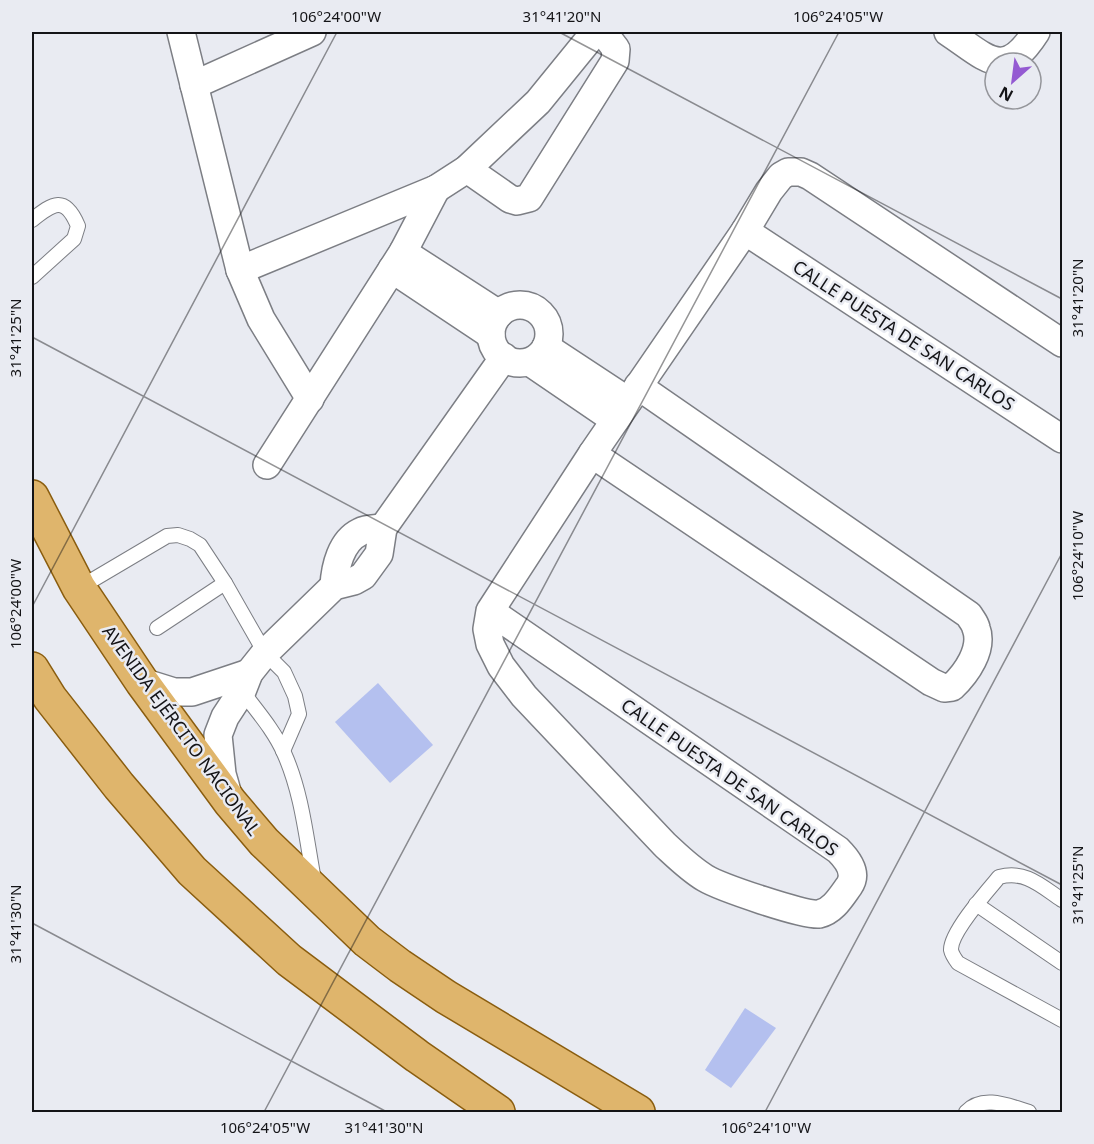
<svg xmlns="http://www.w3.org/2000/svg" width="1094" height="1144" viewBox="0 0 1094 1144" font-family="'Noto Sans',sans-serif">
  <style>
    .building { fill: #b4c0ef }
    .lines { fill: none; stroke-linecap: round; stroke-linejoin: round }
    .service-casing { stroke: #7c7e84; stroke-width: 16 }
    .minor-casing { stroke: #7c7e84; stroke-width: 30 }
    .primary-casing { stroke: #8a5d0f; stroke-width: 36 }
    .service { stroke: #fff; stroke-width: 14 }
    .minor { stroke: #fff; stroke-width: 27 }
    .primary { stroke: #dfb56c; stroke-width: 33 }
    .ticks { fill: none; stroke: #141417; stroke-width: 1.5; stroke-opacity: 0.45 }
    .labels { text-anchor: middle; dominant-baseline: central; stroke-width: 5; stroke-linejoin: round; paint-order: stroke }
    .street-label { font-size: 18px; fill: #141417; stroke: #e9ebf2 }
    .neatline { fill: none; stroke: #141417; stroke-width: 2 }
    .ticks-label { font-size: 15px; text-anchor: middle; fill: #141417 }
  </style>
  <rect width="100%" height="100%" fill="#e9ebf2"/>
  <g class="building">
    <polygon points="378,683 433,745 390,783 335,722"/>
    <polygon points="745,1008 776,1028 731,1088 705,1070"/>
  </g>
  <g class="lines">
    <g class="service-casing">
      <g id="service">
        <path d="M32 220C53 203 65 195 78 226L74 239 32 277"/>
        <polyline points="79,588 167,536 178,535 190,539 200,545 225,583 265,653 284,672 295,696 299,714 283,751"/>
        <polyline points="157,628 225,583"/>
        <path d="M242 691C256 710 274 730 284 753 302 793 306 837 314 880"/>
        <path d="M1062 900C1041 886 1026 870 999 877 988 890 950 933 951 950 952 955 955 959 958 963L1062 1020"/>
        <polyline points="976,904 1062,963"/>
        <path d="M966 1112C983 1094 1009 1106 1029 1112"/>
      </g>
    </g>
    <g class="minor-casing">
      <g id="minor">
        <polyline points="181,32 240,270 261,319 310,399"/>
        <path d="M948 32C987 58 1004 82 1036 32"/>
        <polyline points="194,85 312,32"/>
        <polyline points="467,169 510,199 517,201 529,198 615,61 616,49 603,32"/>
        <polyline points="745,231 1062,439"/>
        <polyline points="403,252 499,314"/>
        <polyline points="392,269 491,335"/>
        <polyline points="240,270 436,189 467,169 538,102 595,32"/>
        <circle cx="520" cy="334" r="29"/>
        <polyline points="546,347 628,401"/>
        <polyline points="530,362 615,420"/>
        <path d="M592 454 931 682 944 688 952 687C966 674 984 649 976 628 975 623 971 619 969 615L638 386"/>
        <polyline points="267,465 403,252 436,189"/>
        <path d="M334 586C335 567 341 541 360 532 367 528 376 529 383 528"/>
        <path d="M490 611 838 850C848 860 858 873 849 886 841 897 833 911 819 914 804 916 720 887 705 878 690 869 678 857 665 845L524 696 501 666 490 644 487 629 490 611 592 454 745 231 769 191 781 176 788 172H801L810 176 1062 343"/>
        <polyline points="142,682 174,692 192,692 249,673"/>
        <polyline points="228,795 222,774 218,735 225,717 242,691 249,673 265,653 334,586 354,581 363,576 379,554 383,528 504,357"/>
      </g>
    </g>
    <g class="primary-casing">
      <g id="primary">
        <polyline points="32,497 79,588 142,682 230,802 264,842 367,941 400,966 446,997 638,1112"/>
        <polyline points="32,669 50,698 119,786 192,871 289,960 417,1056 498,1112"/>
      </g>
    </g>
    <use href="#service" class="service"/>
    <use href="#minor" class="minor"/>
    <use href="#primary" class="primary"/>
  </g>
  <path class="ticks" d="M559 32 1062 299M32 337 1062 885M32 607 337 32M32 923 387 1112M264 1112 839 32M765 1112 1062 553"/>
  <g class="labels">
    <g class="street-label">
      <text transform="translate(904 335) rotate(33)">CALLE PUESTA DE SAN CARLOS</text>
      <text transform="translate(182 730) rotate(54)">AVENIDA EJÉRCITO NACIONAL</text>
      <text transform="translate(730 777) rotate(35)">CALLE PUESTA DE SAN CARLOS</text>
    </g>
  </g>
  <rect width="1094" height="1144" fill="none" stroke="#e9ebf2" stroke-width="66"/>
  <g transform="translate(1013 81) rotate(208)"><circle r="28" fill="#e9ebf2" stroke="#94959a" stroke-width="1.5"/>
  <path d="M0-4.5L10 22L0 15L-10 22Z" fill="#945ad2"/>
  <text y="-9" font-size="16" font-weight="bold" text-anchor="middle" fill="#141417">N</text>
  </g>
  <rect x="33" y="33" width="1028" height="1078" class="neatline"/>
  <g class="ticks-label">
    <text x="336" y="22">106°24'00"W</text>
    <text x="562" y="22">31°41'20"N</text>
    <text x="838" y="22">106°24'05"W</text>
    <text transform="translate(1078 298) rotate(-90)" y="5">31°41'20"N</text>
    <text transform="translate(16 338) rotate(-90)" y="5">31°41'25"N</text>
    <text transform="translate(1078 556) rotate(-90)" y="5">106°24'10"W</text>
    <text transform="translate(16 604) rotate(-90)" y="5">106°24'00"W</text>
    <text transform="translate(1078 885) rotate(-90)" y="5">31°41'25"N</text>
    <text transform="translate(16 924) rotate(-90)" y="5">31°41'30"N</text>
    <text x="265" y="1133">106°24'05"W</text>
    <text x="384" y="1133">31°41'30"N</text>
    <text x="766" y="1133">106°24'10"W</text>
  </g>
</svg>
